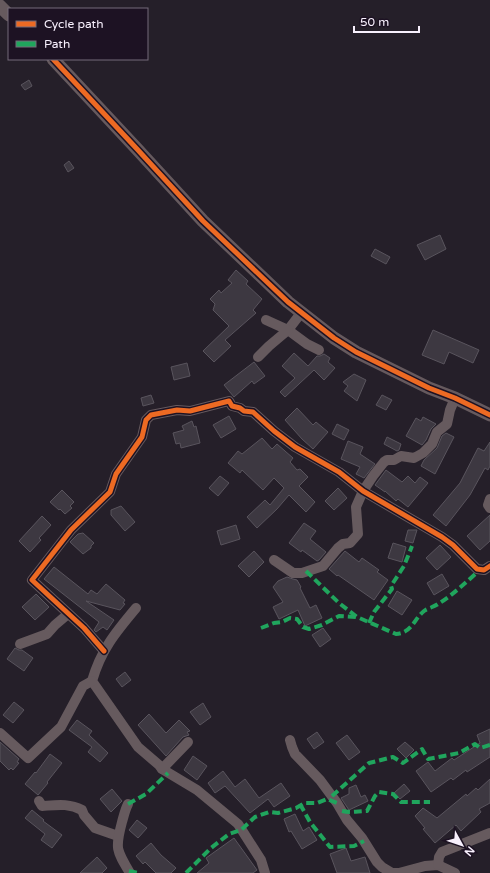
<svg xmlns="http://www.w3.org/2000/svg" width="490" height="873" viewBox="0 0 490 873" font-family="'Varela Round',sans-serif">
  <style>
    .building { fill: #3d3841; stroke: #59545d }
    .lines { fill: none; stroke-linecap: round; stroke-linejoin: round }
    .minor { stroke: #665a5e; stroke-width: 10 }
    .tertiary { stroke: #665a5e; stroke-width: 13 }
    .quiet { stroke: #20a55d; stroke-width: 4; stroke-dasharray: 8 4; stroke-linecap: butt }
    .cycleway-casing { stroke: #1d1223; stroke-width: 8 }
    .cycleway { stroke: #ed6a23; stroke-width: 5 }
  </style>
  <rect width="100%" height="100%" fill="#251f29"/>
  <g class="building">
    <polygon points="29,80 32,86 25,90 21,85"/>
    <polygon points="69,161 74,168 68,172 64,165"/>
    <polygon points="440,235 446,249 425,260 417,245"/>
    <polygon points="375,249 390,257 386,264 371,256"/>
    <polygon points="236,270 248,281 246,284 262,299 253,310 256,313 225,340 231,346 214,362 203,351 229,326 213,310 215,304 210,299 219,290 221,293 232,283 228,280"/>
    <polygon points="433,330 479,350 473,363 449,352 444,364 422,355"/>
    <polygon points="294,353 308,366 317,356 320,356 324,354 330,358 328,362 335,368 324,380 314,370 285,397 280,392 295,378 282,366"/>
    <polygon points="254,362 265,376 254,384 252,381 234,397 224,385"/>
    <polygon points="187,363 190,376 174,380 171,367"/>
    <polygon points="354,374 366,380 357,401 344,391 348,386 343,382"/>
    <polygon points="151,395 154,403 143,406 141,398"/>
    <polygon points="382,395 392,400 386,410 376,405"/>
    <polygon points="297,408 313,425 316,422 328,432 313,449 302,439 285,420"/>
    <polygon points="229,416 236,429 221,438 213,425"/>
    <polygon points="423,417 436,424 431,429 426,440 422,445 406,436 416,418 421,421"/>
    <polygon points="192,421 194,427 196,426 200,443 181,448 180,443 176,444 173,433 184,430 182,426"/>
    <polygon points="337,424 349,430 344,440 332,434"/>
    <polygon points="446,433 454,437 435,474 421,466 424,460 437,448 442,436"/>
    <polygon points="387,437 401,444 399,450 397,451 384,444"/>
    <polygon points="262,438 272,449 277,444 293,458 290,462 297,470 300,469 308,477 299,486 315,502 306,512 289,495 277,509 257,528 247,517 265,500 270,505 284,488 274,478 263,490 242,470 240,473 228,463 238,451 242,454"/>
    <polygon points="348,441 363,447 360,454 375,464 364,478 356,474 360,467 341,459"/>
    <polygon points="490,442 490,466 488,470 485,468 470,495 446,526 433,515 460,483 478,448 484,451"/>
    <polygon points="386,470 402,482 408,476 415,483 420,477 428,483 408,507 398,499 396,501 385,491 385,492 375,485"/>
    <polygon points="220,476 229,483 218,496 209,488"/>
    <polygon points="338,488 347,498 334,510 325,501"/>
    <polygon points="62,490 74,502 70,506 72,508 65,514 60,509 59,510 50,502"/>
    <polygon points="121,506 135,522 125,531 111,515 111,510"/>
    <polygon points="490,515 490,541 480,550 467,536"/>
    <polygon points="42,516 51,525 39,538 41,540 30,552 19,541"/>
    <polygon points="304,523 316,531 310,539 326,552 319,560 317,561 302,550 301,552 289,543"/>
    <polygon points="236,525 240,539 221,545 217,531"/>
    <polygon points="408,530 417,530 413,543 405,541"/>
    <polygon points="83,533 94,543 91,546 91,548 83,554 70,542 78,534"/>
    <polygon points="393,543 406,547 402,562 388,558"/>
    <polygon points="440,545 451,557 437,570 426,558"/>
    <polygon points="254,551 264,562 249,577 238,566"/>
    <polygon points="345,551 359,562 362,558 379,570 377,572 388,580 374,600 338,575 337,576 329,569"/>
    <polygon points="54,567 88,594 91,590 97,594 106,584 125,600 123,603 125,604 120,610 86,601 114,620 107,630 103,627 96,632 94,630 99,622 44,579"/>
    <polygon points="442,574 449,586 434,595 427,583"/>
    <polygon points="287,577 293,579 297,580 301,587 300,588 310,608 316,605 322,618 305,626 298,610 279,619 273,607 283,602 273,587 278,581"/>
    <polygon points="397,591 412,600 402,615 388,606"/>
    <polygon points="36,594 49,607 35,620 22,607"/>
    <polygon points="323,628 331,639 320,647 312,635"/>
    <polygon points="15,648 19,650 22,650 33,658 24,671 7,659"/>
    <polygon points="125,672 131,680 122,687 116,679"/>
    <polygon points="14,702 24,710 13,723 3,715"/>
    <polygon points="203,703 211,717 200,725 190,712"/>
    <polygon points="149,714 166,733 179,720 190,731 187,732 189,735 183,737 166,756 138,725"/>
    <polygon points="77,720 92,731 89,735 108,753 100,762 88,752 92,747 69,730"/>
    <polygon points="490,729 490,757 467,772 466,770 453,780 451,778 431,792 416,771 428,762 435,771 452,758 454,760 480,743 477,735"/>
    <polygon points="317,732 324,742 314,749 307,739"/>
    <polygon points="347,735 360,752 349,760 336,743"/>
    <polygon points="0,742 19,759 17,762 19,763 13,770 11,768 9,770 0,761"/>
    <polygon points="405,742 414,750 406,758 397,749"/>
    <polygon points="50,754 62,763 47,782 48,783 38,795 25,784 35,772 36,773"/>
    <polygon points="193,756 207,766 197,780 184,770"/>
    <polygon points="223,771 235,787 245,779 259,798 281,783 290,796 274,807 268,799 250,813 225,786 215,793 208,783"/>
    <polygon points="490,779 490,803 479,809 481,812 461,831 456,825 435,843 423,829 425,828 415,816 423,808 437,818 466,794 467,796 476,788 478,790"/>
    <polygon points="404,784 410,791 400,799 394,793"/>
    <polygon points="356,785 361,797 365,795 368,801 349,810 341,798 349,794 349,788"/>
    <polygon points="112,789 122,801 111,812 100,799"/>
    <polygon points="32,810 44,820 43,821 62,835 52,848 41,840 45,834 25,818"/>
    <polygon points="295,814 303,831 309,827 317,840 302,849 291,831 289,832 284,819"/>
    <polygon points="137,820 147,828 138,838 129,830"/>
    <polygon points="234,838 257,870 253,873 197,873 209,863 206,858"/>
    <polygon points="151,843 161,855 176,868 171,873 156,873 145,862 143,864 136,856"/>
    <polygon points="346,848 351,861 365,857 370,873 337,873 330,854"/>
    <polygon points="97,857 107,868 102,873 80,873"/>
  </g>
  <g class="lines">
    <g class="minor">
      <polyline points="301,313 288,330 307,344 319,350"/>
      <polyline points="258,357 269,346 288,330 266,320"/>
      <polyline points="490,499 488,505 490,508"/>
      <polyline points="274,560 293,573 302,573 323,566 338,548 343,544 350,543 358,534 356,507 363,491 373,476 384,462 387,460 394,460 401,456 414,458 423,453 432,444 437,432 447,424 450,410 455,398"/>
      <path d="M136 608C115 633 101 650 92 681L138 747 159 765 162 769 197 790 238 824 261 860 265 873"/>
      <polyline points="20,644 47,634 55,625 68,614"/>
      <polyline points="104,651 84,628 32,580 71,530 110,492 116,474 142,437 146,420 151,415 177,410 190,411 229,401 232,406 240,408 244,411 253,412 274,431 295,447 339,472 363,491 442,537 453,545 477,569 484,570 490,566"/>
      <polyline points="0,733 28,758 61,727 83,686 92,681"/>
      <polyline points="290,740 292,747 295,754 320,780 337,803 347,820 362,838 377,862 382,867 392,873 399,873 425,866 438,865 455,873"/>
      <polyline points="162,769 188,742"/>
      <path d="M39 801 42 806C57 805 69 803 82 810L84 815 95 828 118 836"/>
      <path d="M128 804C125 810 124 815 122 822 115 848 116 850 130 873"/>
      <polyline points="438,865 439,857 442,852 490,833"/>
    </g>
    <g class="tertiary">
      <polyline points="0,6 9,15"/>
      <polyline points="53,59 137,149 203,221 288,302 334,338 356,352 429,388 455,398 490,415"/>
    </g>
    <g class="quiet">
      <path d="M306 571 339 603 357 617 396 634C412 633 414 619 424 611 428 608 434 607 438 604 453 595 466 582 480 570"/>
      <polyline points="369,623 374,612 392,589 391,586 404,566 412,546"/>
      <polyline points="261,628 274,623 282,622 290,618 297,619 303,627 309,629 322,625 339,616 357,617"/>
      <polyline points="332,796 369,763 393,757 403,763 422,749 428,759 459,753 475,744 480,748 490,745"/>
      <polyline points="128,804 146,794 168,773"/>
      <polyline points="300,804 310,822 330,847 354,846 364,841"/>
      <path d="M342 811C351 813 358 811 367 811L375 796 379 792 393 794 401 802H430"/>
      <polyline points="129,871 138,873"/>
      <polyline points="186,873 211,848 229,834 241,830 255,817 269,812 278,813 296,808 305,803 317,803 327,799 337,803"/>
    </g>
    <g class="cycleway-casing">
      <g id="cycleway">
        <polyline points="53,59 137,149 203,221 288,302 334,338 356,352 429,388 455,398 490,415"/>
        <polyline points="104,651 84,628 32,580 71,530 110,492 116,474 142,437 146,420 151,415 177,410 190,411 229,401 232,406 240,408 244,411 253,412 274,431 295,447 339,472 363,491 442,537 453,545 477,569 484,570 490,566"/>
      </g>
    </g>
    <use href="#cycleway" class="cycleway"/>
  </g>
  <rect x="8" y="8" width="140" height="52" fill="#1d1223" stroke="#756b7a"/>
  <rect x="16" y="21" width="20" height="6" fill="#ed6a23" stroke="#756b7a"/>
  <text x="44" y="28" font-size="12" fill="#f8f0fd">Cycle path</text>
  <rect x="16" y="41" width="20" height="6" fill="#20a55d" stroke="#756b7a"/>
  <text x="44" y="48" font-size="12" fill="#f8f0fd">Path</text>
  <g transform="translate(462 845) rotate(130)" stroke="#1d1223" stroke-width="3" paint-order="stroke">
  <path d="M0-3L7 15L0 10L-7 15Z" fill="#f8f0fd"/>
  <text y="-6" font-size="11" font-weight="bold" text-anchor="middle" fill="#f8f0fd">N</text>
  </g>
  <path d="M354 26v6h65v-6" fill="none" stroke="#f8f0fd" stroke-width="2"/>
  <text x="360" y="26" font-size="12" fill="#f8f0fd" stroke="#1d1223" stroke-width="3" paint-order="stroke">50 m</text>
</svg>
